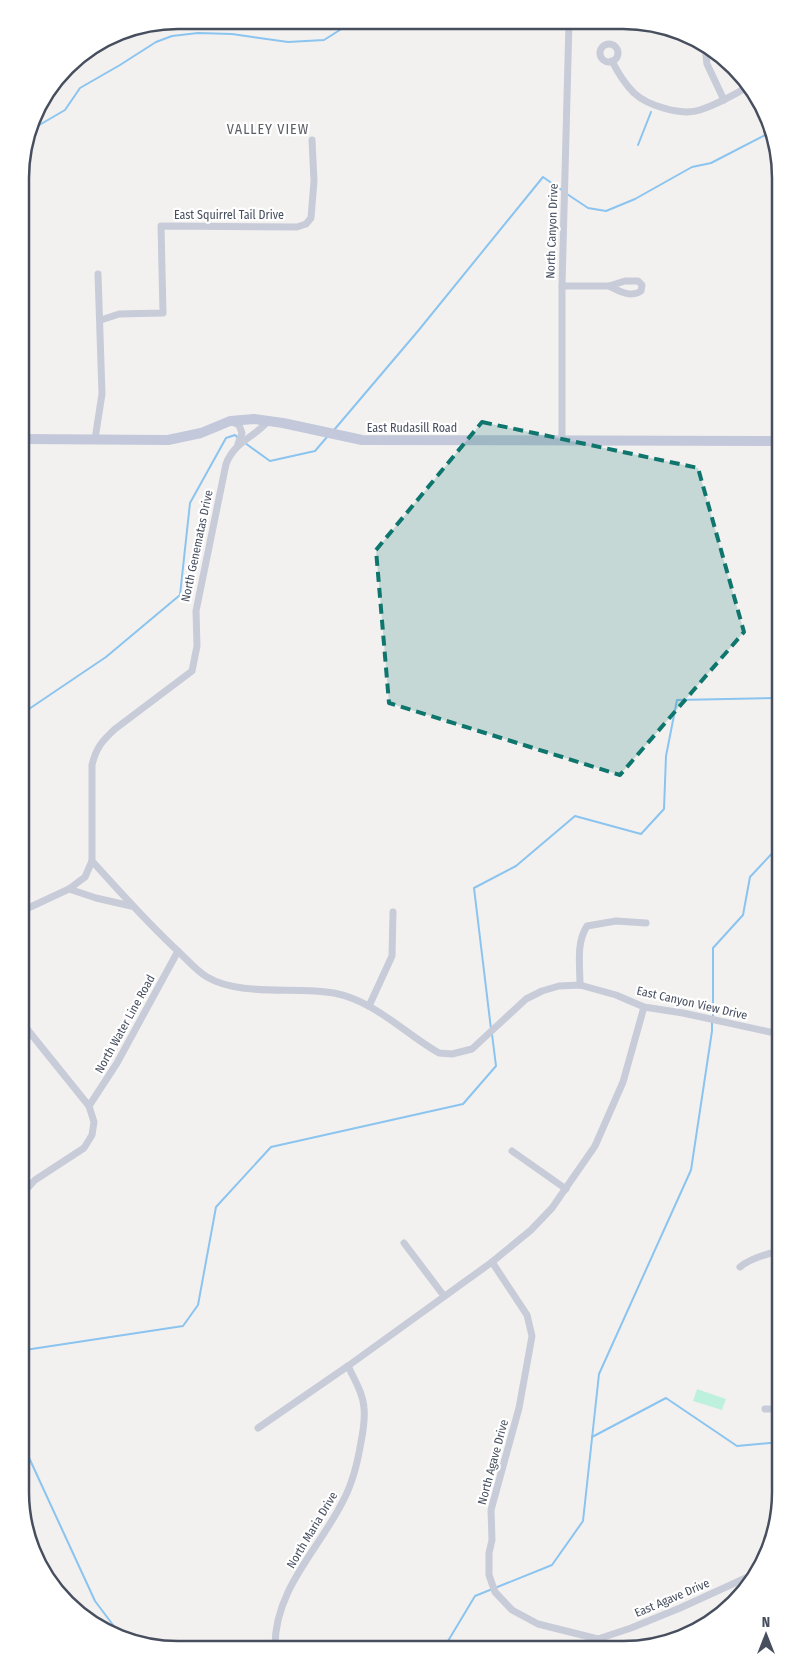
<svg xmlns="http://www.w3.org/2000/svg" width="801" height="1670" viewBox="0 0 801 1670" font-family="'Fira Sans Condensed',sans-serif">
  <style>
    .green { fill: #bef1dd }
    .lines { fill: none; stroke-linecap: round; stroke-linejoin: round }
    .stream { stroke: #8ac4ef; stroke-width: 2 }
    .street { stroke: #c7ccd8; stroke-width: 7 }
    .secondary { stroke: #c3c9da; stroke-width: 10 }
    .marked { fill: #0f766e; fill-opacity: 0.2; stroke: #0f766e; stroke-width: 4; stroke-dasharray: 10 6; stroke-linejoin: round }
    .labels { text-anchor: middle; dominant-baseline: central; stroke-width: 4.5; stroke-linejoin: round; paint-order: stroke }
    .street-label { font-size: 12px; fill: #474f5f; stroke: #fff }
    .neighbourhood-label { font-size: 14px; letter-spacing: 1px; fill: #5c5f66; stroke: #fff }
    .rim { fill: none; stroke: #474f5f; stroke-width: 2.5 }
  </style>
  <rect width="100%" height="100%" fill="#f3f1f0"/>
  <polygon class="green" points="697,1389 726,1399 722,1410 693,1401"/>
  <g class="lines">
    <g class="stream">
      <polyline points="29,131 65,110 80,88 120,65 156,42 172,36 198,33 232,34 288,42 324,40 354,21"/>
      <polyline points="638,145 651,112"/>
      <polyline points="567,194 588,208 606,211 635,199 692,167 711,163 773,131"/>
      <polyline points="334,430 418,331 543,177 563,191"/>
      <polyline points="245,443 270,461 315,451 327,437"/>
      <polyline points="23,713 106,657 180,595 190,503 226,438 235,435 237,437"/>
      <polyline points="713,1017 713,948 743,915 750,877 778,847"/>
      <polyline points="491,1029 474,888 516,866 575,816 641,834 664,809 666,756 677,700 778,698"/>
      <polyline points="25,1350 183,1326 198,1305 216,1207 271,1147 463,1104 496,1066 492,1034"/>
      <polyline points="592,1437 666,1398 737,1446 780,1442"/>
      <polyline points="25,1449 95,1601 119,1633"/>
      <polyline points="445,1646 475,1596 552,1565 583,1521 599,1374 691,1170 712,1031 712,1021"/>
    </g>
    <g class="street">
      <circle cx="609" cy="53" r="9"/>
      <polyline points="705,48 707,64 724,100"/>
      <path d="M612 61C618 73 625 84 634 93 648 106 682 116 700 110 718 104 734 95 749 86"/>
      <path d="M562 286H609L625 281H638L642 285 641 291C631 298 619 291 609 286"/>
      <polyline points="101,320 119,314 163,313 161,226 297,227 306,224 311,218 314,181 312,140"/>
      <polyline points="231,421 239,425 242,433 238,444"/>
      <polyline points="95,439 102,394 98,274"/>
      <polyline points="562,440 562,286 569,22"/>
      <path d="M92 861C121 893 149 925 181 954 189 962 198 972 207 977 241 997 295 986 334 993 375 1001 404 1033 439 1053L452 1054 472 1049 526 999 542 991 559 986 580 985 616 995 644 1007 683 1013 779 1034"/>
      <polyline points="69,889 96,898 131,906"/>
      <path d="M24 910 69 889 85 877 92 861V765C96 748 102 741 115 729L192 671 197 646 196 611 226 464C235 441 255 437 268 421"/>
      <path d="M580 985C580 965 576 943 587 926L616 921 646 923"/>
      <polyline points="369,1006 392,956 393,912"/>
      <polyline points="24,1028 27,1029 89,1106 94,1122 92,1135 84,1148 35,1180 24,1192"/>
      <polyline points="89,1106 117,1063 178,951"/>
      <polyline points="512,1151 566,1189"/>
      <polyline points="404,1243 444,1296"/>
      <polyline points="492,1262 527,1315 532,1336 519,1408 491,1510 492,1540 489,1553 489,1575 495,1592 512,1610 538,1624 598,1639"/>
      <path d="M740 1267C751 1258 766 1254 780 1251"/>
      <polyline points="765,1409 780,1409"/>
      <polyline points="258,1428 348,1366 492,1262 531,1230 552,1208 595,1146 623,1082 644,1007"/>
      <polyline points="598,1639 631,1628 680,1608 748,1577 755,1576"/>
      <path d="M275 1646C275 1587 321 1548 345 1497 353 1481 358 1460 361 1442 363 1432 365 1419 364 1408 363 1393 354 1379 348 1366"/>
    </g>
    <polyline class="secondary" points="22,439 168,440 201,433 230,421 254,419 283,423 362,440 777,441"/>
  </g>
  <path class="marked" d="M482 422 698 468 744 632 620 775 389 703 376 550Z"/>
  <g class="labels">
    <g class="street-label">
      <text x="229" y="215">East Squirrel Tail Drive</text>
      <text transform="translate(552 231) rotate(-88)">North Canyon Drive</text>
      <text x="412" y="428">East Rudasill Road</text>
      <text transform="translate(197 546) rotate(-78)">North Genematas Drive</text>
      <text transform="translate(692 1003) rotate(13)">East Canyon View Drive</text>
      <text transform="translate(125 1024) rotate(-61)">North Water Line Road</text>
      <text transform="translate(493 1462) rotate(-75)">North Agave Drive</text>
      <text transform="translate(312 1530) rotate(-59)">North Maria Drive</text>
      <text transform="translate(672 1598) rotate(-23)">East Agave Drive</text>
    </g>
    <g class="neighbourhood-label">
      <text x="268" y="129">VALLEY VIEW</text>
    </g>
  </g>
  <path d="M0 0H801V1670H0ZM178 29H623A149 149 0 0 1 772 178V1492A149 149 0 0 1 623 1641H178A149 149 0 0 1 29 1492V178A149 149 0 0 1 178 29Z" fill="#fff" fill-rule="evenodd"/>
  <path class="rim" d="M178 29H623A149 149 0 0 1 772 178V1492A149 149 0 0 1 623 1641H178A149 149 0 0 1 29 1492V178A149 149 0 0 1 178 29Z"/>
  <g transform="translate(766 1635)" stroke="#ffffff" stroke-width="4" paint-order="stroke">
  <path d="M0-4L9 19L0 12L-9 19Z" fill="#474f5f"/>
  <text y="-8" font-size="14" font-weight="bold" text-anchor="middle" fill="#474f5f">N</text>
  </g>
</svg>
